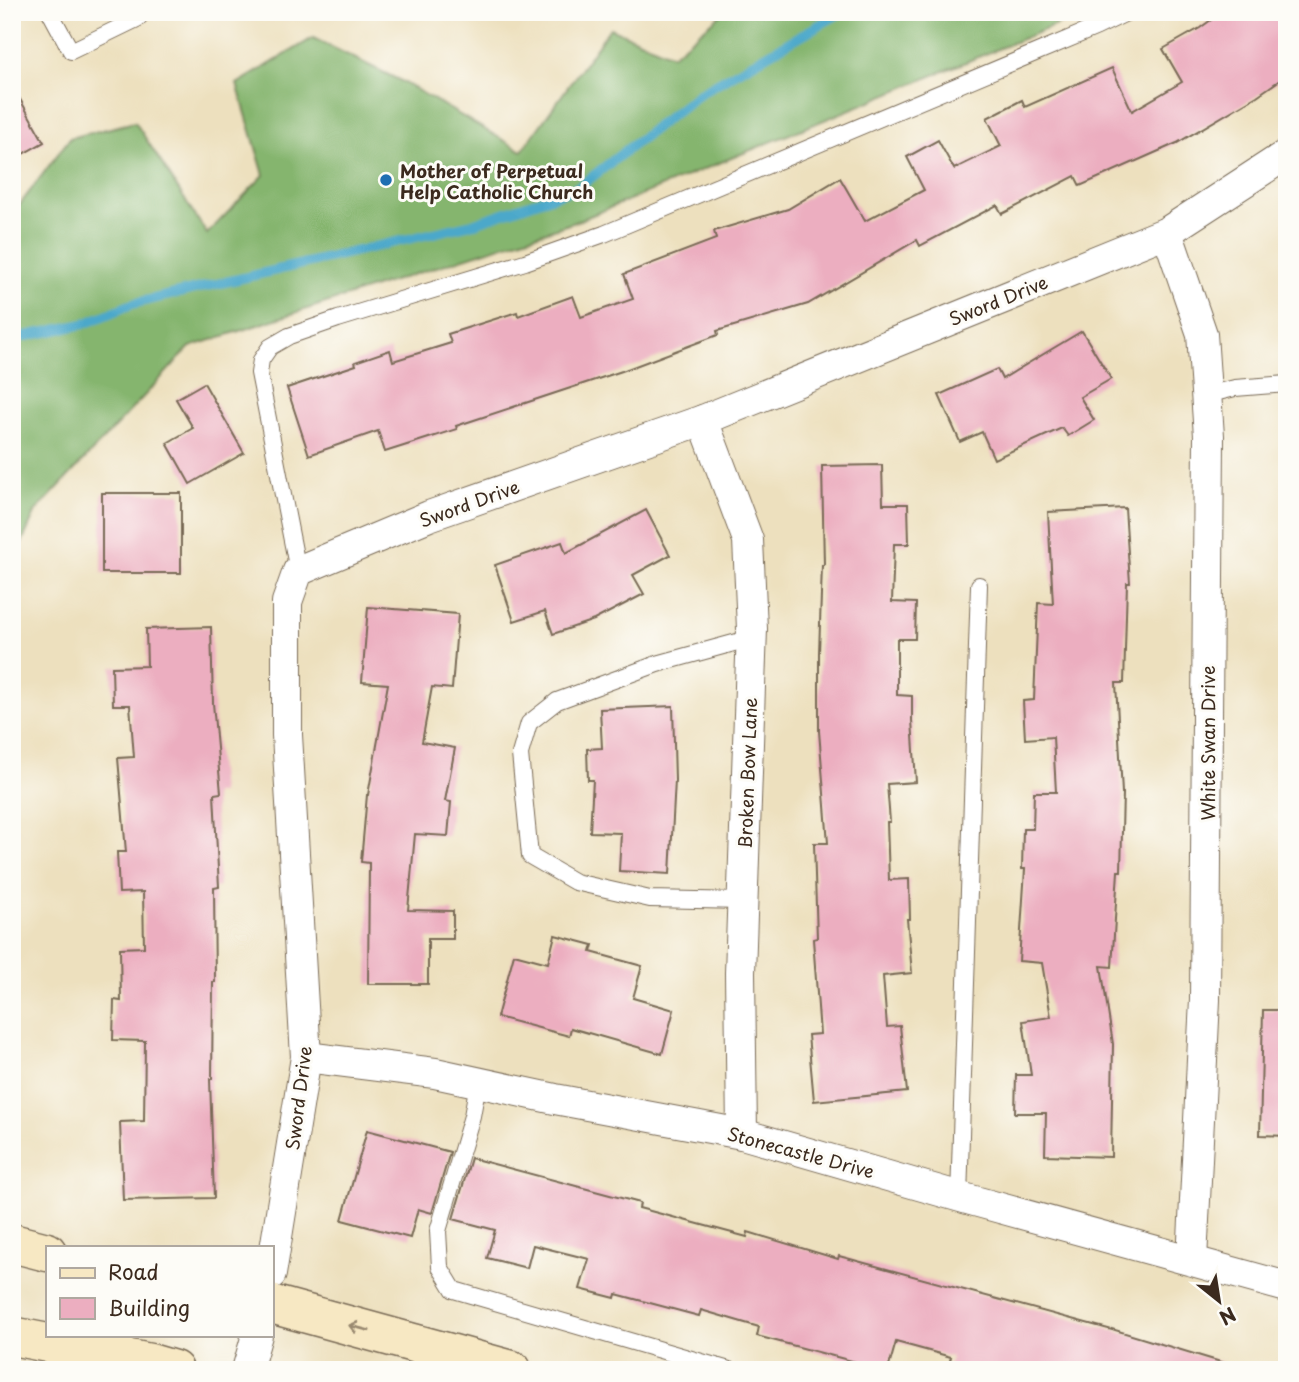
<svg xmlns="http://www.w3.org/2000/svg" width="1299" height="1382" viewBox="0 0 1299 1382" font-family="'Playpen Sans',sans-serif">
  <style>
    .forest { fill: #85b56e; stroke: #607046; stroke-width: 2 }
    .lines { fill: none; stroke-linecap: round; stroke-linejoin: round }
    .stream { stroke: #4ba8ca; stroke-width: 10 }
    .building { fill: #ecaec0 }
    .lane-casing { stroke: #796a56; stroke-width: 18 }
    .street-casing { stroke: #796a56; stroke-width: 32 }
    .secondary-casing { stroke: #796a56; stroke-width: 41 }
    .lane { stroke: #fff; stroke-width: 16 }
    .street { stroke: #fff; stroke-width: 30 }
    .secondary { stroke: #f7e8c3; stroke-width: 38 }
    .oneway { stroke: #998970 }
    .poi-dot { fill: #1f6fb2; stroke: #fdfcf7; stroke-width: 2.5 }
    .labels { text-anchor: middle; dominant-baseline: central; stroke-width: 6; stroke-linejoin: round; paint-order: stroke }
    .poi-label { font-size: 18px; font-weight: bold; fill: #3b2a1e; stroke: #fdfcf7; text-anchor: start }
    .street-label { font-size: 18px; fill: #3b2a1e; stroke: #fdfcf7 }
  </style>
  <rect width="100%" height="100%" fill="#fdfcf7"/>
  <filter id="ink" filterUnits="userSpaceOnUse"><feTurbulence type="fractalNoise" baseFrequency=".0143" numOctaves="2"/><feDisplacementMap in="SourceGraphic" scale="14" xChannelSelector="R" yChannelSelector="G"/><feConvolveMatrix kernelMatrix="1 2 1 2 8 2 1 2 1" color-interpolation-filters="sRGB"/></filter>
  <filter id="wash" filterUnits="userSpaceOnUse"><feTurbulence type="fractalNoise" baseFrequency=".00686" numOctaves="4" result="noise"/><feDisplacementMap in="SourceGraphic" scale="28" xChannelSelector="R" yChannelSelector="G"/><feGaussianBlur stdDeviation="1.57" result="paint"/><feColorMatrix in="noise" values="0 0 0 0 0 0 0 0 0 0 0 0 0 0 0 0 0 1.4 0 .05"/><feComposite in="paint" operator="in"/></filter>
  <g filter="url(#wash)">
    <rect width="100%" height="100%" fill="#ede0be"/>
    <polygon class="forest" points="724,12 1088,12 575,222 190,347 36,511 12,564 12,215 70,138 135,122 207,234 264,175 237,84 313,38 403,82 522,151 610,28 672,55"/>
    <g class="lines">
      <polyline class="stream" points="12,339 84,324 132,304 472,224 579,187 700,93 842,12"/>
    </g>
    <g id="blocks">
      <g class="building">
        <polygon points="1222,12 1287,12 1287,75 1257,96 1177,143 1080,186 1075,176 1002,214 997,205 920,246 917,240 808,304 717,331 718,335 622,371 456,426 457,429 385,452 378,431 309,455 287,388 356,365 355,362 390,350 393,361 451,343 448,334 517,312 518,316 573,296 581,317 633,299 624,274 716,239 714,231 788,209 840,178 865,221 924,190 907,157 938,140 954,169 1001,146 987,118 1022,100 1025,107 1112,68 1132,111 1182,82 1163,49 1200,28"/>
        <polygon points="12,85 44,142 12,160"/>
        <polygon points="1082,331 1111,379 1080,397 1094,420 1068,436 1062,428 994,459 982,432 960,442 939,395 997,369 1002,379"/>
        <polygon points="204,383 244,453 190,484 167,443 193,428 176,399"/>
        <polygon points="882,465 883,504 908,504 909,544 894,544 892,602 916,603 915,639 897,639 897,695 912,696 912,720 916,782 887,784 890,822 887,822 889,880 909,879 910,919 907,919 912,973 883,976 887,1027 900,1026 907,1092 814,1101 808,1035 820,1034 813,939 817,938 814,843 828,843 819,731 819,653 822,565 824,565 822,466"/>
        <rect x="102" y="493" width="79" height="80"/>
        <polygon points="1125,508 1130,583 1127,583 1124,683 1116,683 1122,793 1123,793 1121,871 1118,871 1112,967 1101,966 1113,1044 1111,1157 1045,1155 1046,1113 1015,1113 1016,1075 1031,1075 1023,1021 1051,1017 1042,963 1019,961 1025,869 1022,869 1023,829 1033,829 1034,792 1056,792 1053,737 1025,739 1023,701 1034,700 1038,603 1053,604 1048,512"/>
        <polygon points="646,510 670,555 633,575 644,594 594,620 553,634 545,611 514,621 495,565 562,542 566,553"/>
        <polygon points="368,607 458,614 452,689 432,687 422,742 455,748 445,801 451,802 448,836 415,834 408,910 453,911 453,939 428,939 428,984 368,984 369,863 361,862 367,795 368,795 388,684 362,682"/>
        <polygon points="211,627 213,703 221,793 214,794 219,887 214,888 215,982 213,982 212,1079 210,1079 214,1198 123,1200 120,1122 144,1121 145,1041 113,1040 114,1000 121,1001 120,948 144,947 143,892 119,893 117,852 126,852 118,758 134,757 130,705 113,705 112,667 147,666 146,629"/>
        <polygon points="673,706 675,780 670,874 619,871 621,833 590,832 593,780 588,780 587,749 602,748 600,709"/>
        <polygon points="555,935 593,945 591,952 642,966 633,998 674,1010 662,1054 571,1028 569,1036 497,1017 514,954 548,963"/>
        <polygon points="1263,1010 1287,1010 1287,1136 1260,1135"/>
        <polygon points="367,1130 450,1152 432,1213 418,1209 410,1238 342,1220"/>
        <polygon points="471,1158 640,1203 639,1208 747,1237 748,1232 838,1259 839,1256 1112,1330 1112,1329 1224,1363 1223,1370 947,1370 951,1357 896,1342 888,1370 886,1370 757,1336 759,1327 701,1310 699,1316 616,1294 615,1298 580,1289 589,1259 533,1245 527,1268 487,1258 495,1230 453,1219"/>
      </g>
    </g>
  </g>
  <g filter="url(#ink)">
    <use href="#blocks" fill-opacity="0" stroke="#796a56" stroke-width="2"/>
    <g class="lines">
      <g class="lane-casing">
        <g id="lane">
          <polyline points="50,12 71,51 137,19 144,12"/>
          <polyline points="1206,395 1235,388 1287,384"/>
          <polyline points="298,571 259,373 261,360 270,347 289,336 338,319 525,262 604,234 1097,27 1128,12"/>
          <polyline points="743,901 650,899 575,882 530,856 520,754 529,723 557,701 657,664 752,638"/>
          <polyline points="478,1083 472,1116 438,1231 440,1267 454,1290 729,1370"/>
          <polyline points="959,1197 979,585"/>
        </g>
      </g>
      <g class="street-casing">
        <g id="street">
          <polyline points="1167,232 1202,334 1209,436 1205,1000 1192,1260"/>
          <polyline points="703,420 748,540 752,629 740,973 742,1134"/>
          <polyline points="306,1057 435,1073 555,1099 742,1134 971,1200 1287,1287"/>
          <polyline points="271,1274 306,1057 287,735 287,602 298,571 429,516 703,420 1167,232 1287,154"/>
          <polyline points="247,1370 257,1335"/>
        </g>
      </g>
      <g class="secondary-casing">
        <g id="secondary">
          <polyline points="12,1243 47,1252"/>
          <polyline points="271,1304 512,1370"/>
          <polyline points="12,1336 150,1363 174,1370"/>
        </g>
      </g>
      <use href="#lane" class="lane"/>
      <use href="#street" class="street"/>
      <use href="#secondary" class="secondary"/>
    </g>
    <defs><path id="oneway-shaft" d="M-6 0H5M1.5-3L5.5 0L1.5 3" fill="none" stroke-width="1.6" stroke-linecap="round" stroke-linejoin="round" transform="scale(1.75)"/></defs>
    <use class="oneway" href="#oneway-shaft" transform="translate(359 1328) rotate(-165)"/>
  </g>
  <circle class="poi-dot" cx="386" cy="180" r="7"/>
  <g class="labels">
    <g class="poi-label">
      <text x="400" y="170">Mother of Perpetual<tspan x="400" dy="21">Help Catholic Church</tspan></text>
    </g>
    <g class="street-label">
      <text transform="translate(998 300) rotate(-22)">Sword Drive</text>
      <text transform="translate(469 503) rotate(-20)">Sword Drive</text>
      <text transform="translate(1207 743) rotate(-90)">White Swan Drive</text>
      <text transform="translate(747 773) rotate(-88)">Broken Bow Lane</text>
      <text transform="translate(298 1098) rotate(-83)">Sword Drive</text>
      <text transform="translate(801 1152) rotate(15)">Stonecastle Drive</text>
    </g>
  </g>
  <rect width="1299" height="1382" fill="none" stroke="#fdfcf7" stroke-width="42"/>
  <rect x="46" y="1246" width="228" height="91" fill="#fdfcf7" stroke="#afa8a0" stroke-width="2"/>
  <rect x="60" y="1268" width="35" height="10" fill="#f7e8c3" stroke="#afa8a0" stroke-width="2"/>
  <text x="108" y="1280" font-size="21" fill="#3b2a1e">Road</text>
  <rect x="60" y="1298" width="35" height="21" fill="#ecaec0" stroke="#afa8a0" stroke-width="2"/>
  <text x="108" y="1316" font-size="21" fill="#3b2a1e">Building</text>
  <g transform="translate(1219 1301) rotate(150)" stroke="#fdfcf7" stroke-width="5" paint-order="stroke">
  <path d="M0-5L12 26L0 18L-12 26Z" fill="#3b2a1e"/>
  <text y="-10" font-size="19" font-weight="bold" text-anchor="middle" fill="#3b2a1e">N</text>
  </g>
</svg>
